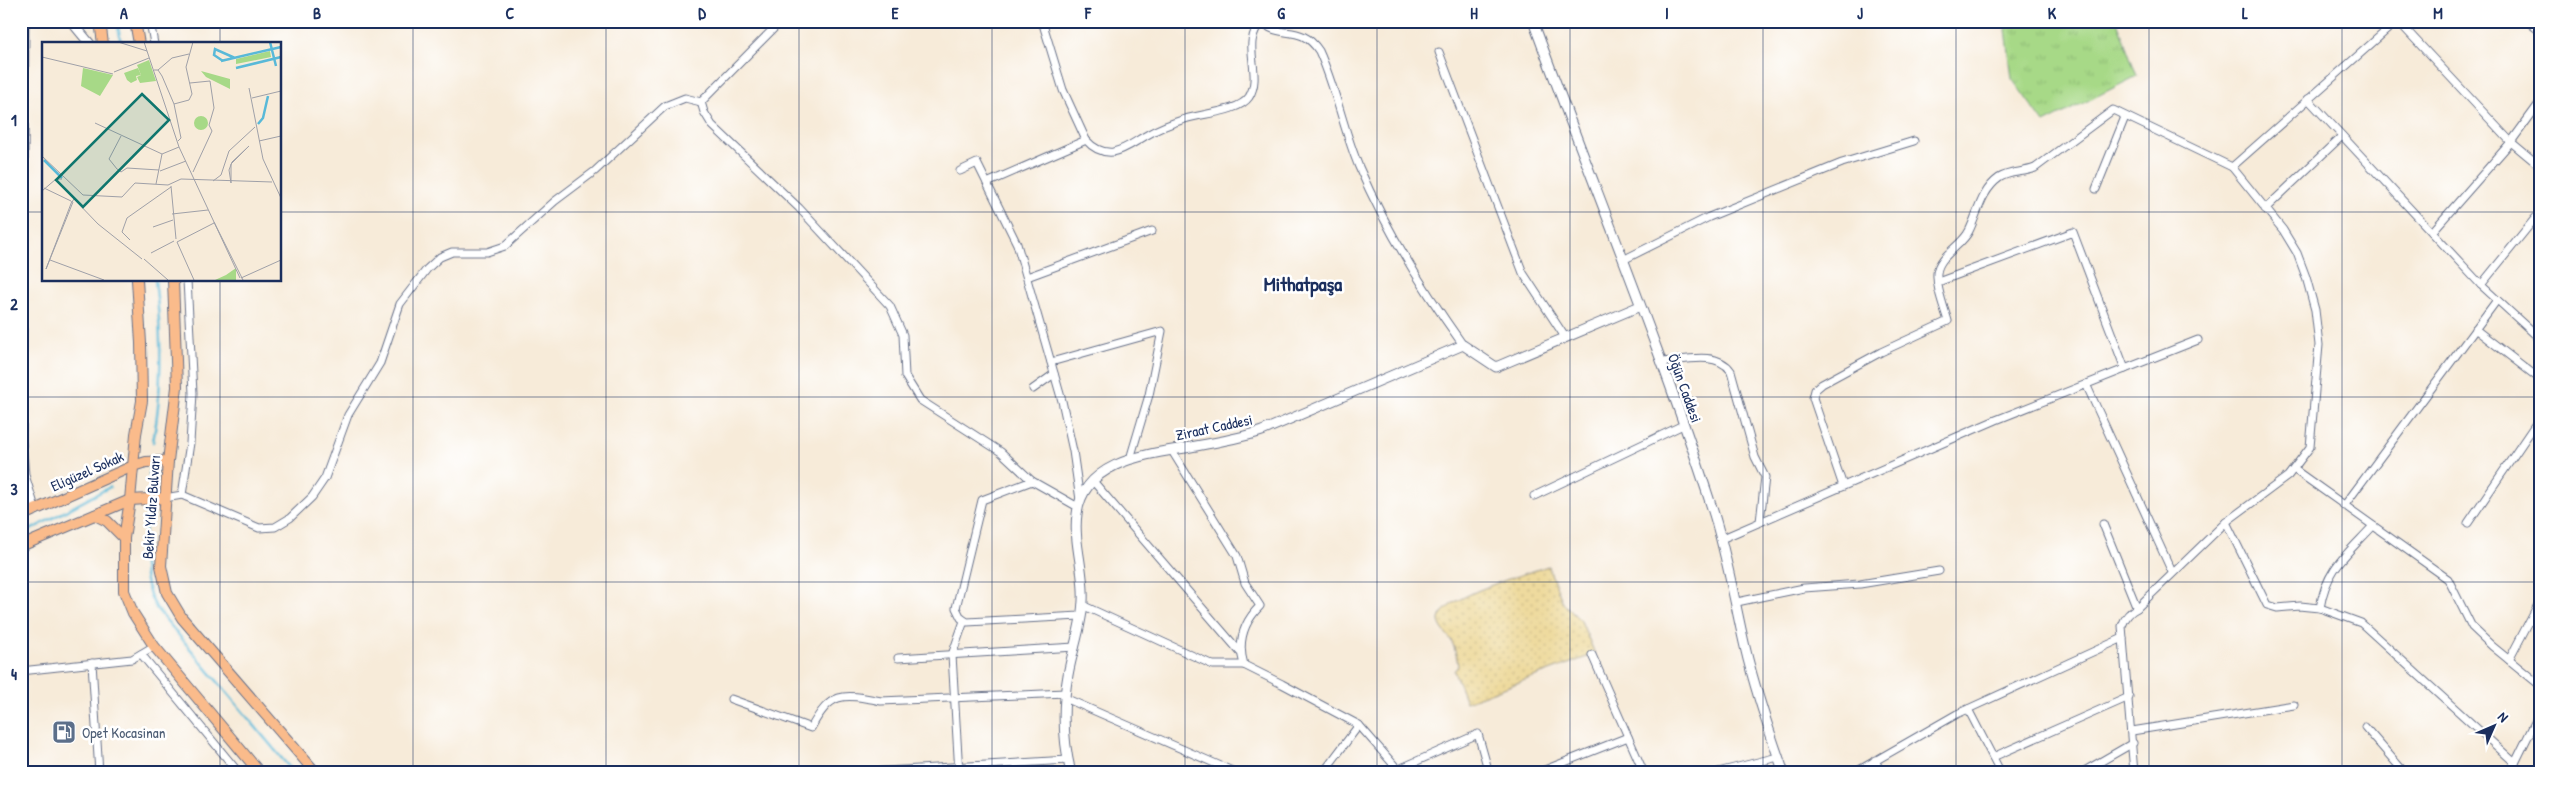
<svg xmlns="http://www.w3.org/2000/svg" width="2562" height="794" viewBox="0 0 2562 794" font-family="'Patrick Hand',sans-serif">
  <style>
    .grass { fill: url(#grass-tufts); stroke: #618472 }
    .sand { fill: url(#sand-dots); stroke: #84847e }
    .lines { fill: none; stroke-linecap: round; stroke-linejoin: round }
    .stream { stroke: #59b9d8; stroke-width: 2.5 }
    .minor-casing { stroke: #687189; stroke-width: 9 }
    .tertiary-casing { stroke: #687189; stroke-width: 11 }
    .primary-casing { stroke: #687189; stroke-width: 12 }
    .minor { stroke: #fff; stroke-width: 7 }
    .tertiary { stroke: #fff; stroke-width: 9 }
    .primary { stroke: #fabb8b; stroke-width: 10 }
    .grid { fill: none; stroke: #1b2f5e; stroke-width: 1; stroke-opacity: 0.55 }
    .labels { text-anchor: middle; dominant-baseline: central; stroke-width: 5; stroke-linejoin: round; paint-order: stroke }
    .street-label { font-size: 15px; fill: #1b2f5e; stroke: #fff }
    .service-label { font-size: 15px; fill: #4e5e75; stroke: #fff; text-anchor: start }
    .district-label { font-size: 20px; font-weight: bold; fill: #1b2f5e; stroke: #fff }
    .inset-river { fill: none; stroke: #59b9d8; stroke-width: 2.5 }
    .inset-road { fill: none; stroke: #9fa0a8; stroke-width: 1 }
    .view { fill: #0f766e; fill-opacity: 0.15; stroke: #0f766e; stroke-width: 2.5 }
    .inset-edge { fill: none; stroke: #1b2f5e; stroke-width: 2.5 }
    .neatline { fill: none; stroke: #1b2f5e; stroke-width: 2 }
    .grid-label { font-size: 16px; text-anchor: middle; font-weight: bold; fill: #1b2f5e }
  </style>
  <defs>
    <pattern id="grass-tufts" width="24" height="20" patternUnits="userSpaceOnUse" patternTransform="scale(1.25)"><rect width="24" height="20" fill="#a7d987"/><path d="M3 7l-1-3M5 7V3M7 7l1-3M15 17l-1-3M17 17v-4M19 17l1-3" fill="none" stroke="#8fbb77"/></pattern>
    <pattern id="sand-dots" width="8" height="8" patternUnits="userSpaceOnUse" patternTransform="scale(1.25)"><rect width="8" height="8" fill="#eeda9e"/><path d="M2 2h.1M6 6h.1" fill="none" stroke="#ccbb8a" stroke-width="1.8" stroke-linecap="round"/></pattern>
  </defs>
  <rect width="100%" height="100%" fill="#fff"/>
  <filter id="ink" filterUnits="userSpaceOnUse"><feTurbulence type="fractalNoise" baseFrequency=".02" numOctaves="2"/><feDisplacementMap in="SourceGraphic" scale="10" xChannelSelector="R" yChannelSelector="G"/><feConvolveMatrix kernelMatrix="1 2 1 2 8 2 1 2 1" color-interpolation-filters="sRGB"/></filter>
  <filter id="wash" filterUnits="userSpaceOnUse"><feTurbulence type="fractalNoise" baseFrequency=".0096" numOctaves="4" result="noise"/><feDisplacementMap in="SourceGraphic" scale="20" xChannelSelector="R" yChannelSelector="G"/><feGaussianBlur stdDeviation="1.12" result="paint"/><feColorMatrix in="noise" values="0 0 0 0 0 0 0 0 0 0 0 0 0 0 0 0 0 1.4 0 .05"/><feComposite in="paint" operator="in"/></filter>
  <g filter="url(#wash)">
    <rect width="100%" height="100%" fill="#f7ebd9"/>
    <polygon class="grass" points="2005,21 2117,21 2137,76 2044,123 2012,79"/>
    <path class="sand" d="M1548 566 1563 603 1581 621 1595 654 1466 702 1454 671 1458 666C1457 657 1455 648 1451 640 1447 634 1440 628 1439 621 1438 598 1528 573 1548 566Z"/>
    <g class="lines">
      <g class="stream">
        <polyline points="117,21 121,44"/>
        <path d="M153 442C163 388 162 334 155 280"/>
        <polyline points="149,483 150,465"/>
        <path d="M147 512C143 544 139 579 156 608L294 773"/>
        <polyline points="21,535 110,487"/>
      </g>
    </g>
  </g>
  <g filter="url(#ink)">
    <g class="lines">
      <g class="minor-casing">
        <g id="minor">
          <polyline points="150,21 154,44"/>
          <polyline points="1042,21 1063,90 1086,140"/>
          <polyline points="2398,21 2511,142 2541,167"/>
          <polyline points="2527,21 2541,32"/>
          <polyline points="25,24 22,439 25,475 36,511"/>
          <polyline points="1439,52 1523,273 1565,337"/>
          <polyline points="2308,99 2481,285 2541,340"/>
          <polyline points="701,102 704,112 712,125 799,208 890,306 903,335 905,376 920,400 1001,452 1032,481"/>
          <polyline points="960,171 977,163 1017,244 1062,401 1073,451 1080,500"/>
          <path d="M987 183 1086 140C1093 148 1102 153 1113 152 1125 150 1136 141 1147 135 1159 128 1172 123 1185 119 1203 113 1239 112 1249 97 1264 73 1239 44 1262 21 1279 41 1300 22 1319 51 1336 88 1343 129 1359 167 1386 230 1423 289 1463 345"/>
          <polyline points="2096,189 2125,117"/>
          <polyline points="2265,209 2342,136"/>
          <polyline points="2432,232 2511,142 2541,101"/>
          <polyline points="1623,260 1709,217 1842,163 1914,141"/>
          <polyline points="1027,277 1152,231"/>
          <polyline points="187,280 193,393 190,443 182,495 259,528 275,527 290,518 312,497 325,478 348,415 380,363 400,304 427,269 440,257 452,252 487,252 505,246 555,201 595,171 665,106 685,98 701,102 781,21"/>
          <polyline points="1938,282 2073,232 2125,369"/>
          <polyline points="2481,285 2541,211"/>
          <polyline points="2475,329 2541,380"/>
          <polyline points="1051,362 1162,331 1149,395 1130,459"/>
          <path d="M1661 362C1682 361 1717 350 1731 371L1755 457 1765 477 1760 522"/>
          <polyline points="2086,384 2172,572"/>
          <polyline points="1033,389 1054,374"/>
          <path d="M1172 451 1237 556 1245 583 1260 606C1243 623 1237 642 1244 665"/>
          <polyline points="2295,470 2448,579 2472,627 2492,646 2541,686"/>
          <polyline points="1093,481 1240,652"/>
          <path d="M1843 486 1813 398 1815 390 1822 384 1881 352 1948 321C1944 307 1936 288 1937 273 1939 255 1962 246 1969 231 1978 213 1981 191 1999 178 2009 171 2023 173 2035 168L2113 110 2232 167"/>
          <polyline points="1534,496 1683,425"/>
          <polyline points="165,498 182,495"/>
          <polyline points="2344,506 2497,300"/>
          <polyline points="1078,507 1032,481 982,500 956,608 961,618 967,622 1080,616"/>
          <polyline points="2226,522 2267,605 2277,608 2300,606 2320,608 2361,623 2515,763"/>
          <polyline points="2468,523 2541,416"/>
          <polyline points="2103,524 2137,608"/>
          <polyline points="1721,539 1996,420 2198,340"/>
          <polyline points="1737,602 1804,588 1860,584 1939,571"/>
          <polyline points="1082,605 1213,665 1244,665 1282,684 1359,725 1401,773"/>
          <path d="M2320 608C2326 569 2347 554 2373 526"/>
          <polyline points="141,654 239,773"/>
          <polyline points="1592,655 1644,773"/>
          <polyline points="898,658 1075,647"/>
          <polyline points="2509,660 2541,599"/>
          <polyline points="92,663 99,773"/>
          <polyline points="21,671 132,659 154,646"/>
          <polyline points="1065,698 1237,773"/>
          <path d="M731 699 811 728C831 692 841 693 881 701L1065 693"/>
          <polyline points="1968,709 2001,773"/>
          <polyline points="2365,727 2405,773"/>
          <polyline points="2132,731 2294,705"/>
          <polyline points="1993,757 2129,697"/>
          <polyline points="1875,760 1881,773"/>
          <polyline points="1399,769 1478,734 1489,773"/>
          <polyline points="197,773 259,771"/>
          <polyline points="851,773 1068,760"/>
          <polyline points="959,773 952,655 964,621"/>
          <polyline points="1323,773 1359,725"/>
          <polyline points="1537,773 1628,737"/>
          <polyline points="1714,773 1778,757"/>
          <polyline points="1854,773 1957,714 2123,638"/>
          <polyline points="2081,773 2133,743"/>
          <path d="M2134 773 2122 626C2125 617 2129 612 2137 608L2226 522 2288 476 2310 447 2319 345 2315 310 2306 277 2297 253 2283 230 2232 167 2397 21"/>
          <polyline points="2507,773 2515,763 2541,710"/>
        </g>
      </g>
      <g class="tertiary-casing">
        <g id="tertiary">
          <polyline points="71,21 90,44"/>
          <path d="M1533 21C1592 183 1659 343 1712 508 1727 554 1734 600 1745 647 1755 690 1769 731 1784 773"/>
          <path d="M1071 773C1063 741 1062 708 1068 675 1072 651 1082 626 1083 601 1085 572 1073 543 1077 514 1084 458 1153 454 1196 446 1219 442 1240 438 1262 431L1463 345 1496 367 1640 306"/>
        </g>
      </g>
      <g class="primary-casing">
        <g id="primary">
          <polyline points="100,21 103,44"/>
          <polyline points="135,21 139,44"/>
          <polyline points="137,280 141,343 142,401 136,434 130,500 124,538 124,591 133,613 154,646 260,773"/>
          <polyline points="173,280 177,387 168,461 161,566 167,593 182,618 316,773"/>
          <polyline points="95,515 107,521 124,538"/>
          <polyline points="21,516 133,466 146,462 168,461"/>
          <polyline points="21,546 130,500 165,498"/>
        </g>
      </g>
      <use href="#minor" class="minor"/>
      <use href="#tertiary" class="tertiary"/>
      <use href="#primary" class="primary"/>
    </g>
  </g>
  <path class="grid" d="M220 21V44M413 21V773M606 21V773M799 21V773M992 21V773M1185 21V773M1377 21V773M1570 21V773M1763 21V773M1956 21V773M2149 21V773M2342 21V773M21 212H44M280 212H2541M220 280V773M21 397H2541M21 582H2541"/>
  <defs>
    <g id="fuel-square" transform="scale(1.25)"><rect x="-9" y="-9" width="18" height="18" rx="4" fill="#5c6f8a" stroke="#fff"/><path d="M-5.5-6h7V0h2V4h1.3V-2.5L3-4.5l.8-.8L6-3V5H2.5V1h-1V6h-7ZM-4.2-4.7v3.2H.2V-4.7Z" fill="#fff"/></g>
  </defs>
  <g fill-rule="evenodd">
    <use href="#fuel-square" x="64" y="732"/>
  </g>
  <g class="labels">
    <g class="street-label">
      <text transform="translate(1685 388) rotate(70)">Öğün Caddesi</text>
      <text transform="translate(1214 427) rotate(-12)">Ziraat Caddesi</text>
      <text transform="translate(87 471) rotate(-24)">Eligüzel Sokak</text>
      <text transform="translate(151 507) rotate(-86)">Bekir Yıldız Bulvarı</text>
    </g>
    <g class="service-label">
      <text x="82" y="732">Opet Kocasinan</text>
    </g>
    <g class="district-label">
      <text x="1303" y="283">Mithatpaşa</text>
    </g>
  </g>
  <g transform="translate(42 42)">
    <rect width="239" height="239" fill="#f7ebd9"/>
    <path d="M228 9 229 15 194 22V17ZM107 18 114 39 98 41 95 35 99 33 95 23ZM159 29 188 37V47L164 35ZM152 81a7 7 0 1 1 14 0a7 7 0 1 1-14 0Z" fill="#a7d987"/>
    <path d="M41 26 71 33 58 54 39 44ZM96 26 99 33 94 34 95 38 89 41 85 38 82 31ZM194 226V238H173L184 233Z" fill="#a7d987"/>
    <path class="inset-river" d="M228 0 234 24M179 19 239 5M181 19 172 13 173 7 193 16M194 26 239 15M216 82 221 76 226 54M2 118 20 136"/>
    <path class="inset-road" d="M76 0 105 9M102 0 137 105 172 180M0 15 71 32M112 28H116L120 34 132 62 139 96 136 99M116 28 130 16 147 12M72 30 107 16M148 41 168 39 172 66 167 83 170 89 151 130M207 46 221 117 239 156M210 56 239 49M132 62 147 58 150 52 144 25 151 0M53 81 120 112 137 105M79 94 67 117 75 127 79 130 85 126 117 128M217 99 239 94M0 114 41 153 80 155 93 141 126 143 139 137 230 140M118 129 144 119M171 139 179 133 187 109 213 85M189 141 187 128 190 120 207 104 189 122V141M114 142 120 112M129 144 134 197M2 146 29 159M0 149 14 137H20M30 159 4 227 31 160M30 160 32 157 56 182 100 217M130 172 166 168M111 185 131 178M88 198 80 190 85 176 129 145M135 200 152 238M135 200 172 181M109 211 132 199M102 217 126 238M8 218 62 238M198 236 172 180 201 238M199 236 239 218"/>
    <path class="view" d="M100 52 127 78 41 165 14 138Z"/>
    <rect width="239" height="239" class="inset-edge"/>
  </g>
  <rect width="2562" height="794" fill="none" stroke="#fff" stroke-width="55"/>
  <g transform="translate(2494 726) rotate(45)" stroke="#ffffff" stroke-width="4" paint-order="stroke">
  <path d="M0-4L9 19L0 12L-9 19Z" fill="#1b2f5e"/>
  <text y="-8" font-size="14" font-weight="bold" text-anchor="middle" fill="#1b2f5e">N</text>
  </g>
  <rect x="28" y="28" width="2506" height="738" class="neatline"/>
  <g class="grid-label">
    <text x="124" y="19">A</text>
    <text x="317" y="19">B</text>
    <text x="510" y="19">C</text>
    <text x="702" y="19">D</text>
    <text x="895" y="19">E</text>
    <text x="1088" y="19">F</text>
    <text x="1281" y="19">G</text>
    <text x="1474" y="19">H</text>
    <text x="1667" y="19">I</text>
    <text x="1860" y="19">J</text>
    <text x="2052" y="19">K</text>
    <text x="2245" y="19">L</text>
    <text x="2438" y="19">M</text>
    <text x="14" y="126">1</text>
    <text x="14" y="310">2</text>
    <text x="14" y="495">3</text>
    <text x="14" y="680">4</text>
  </g>
</svg>
